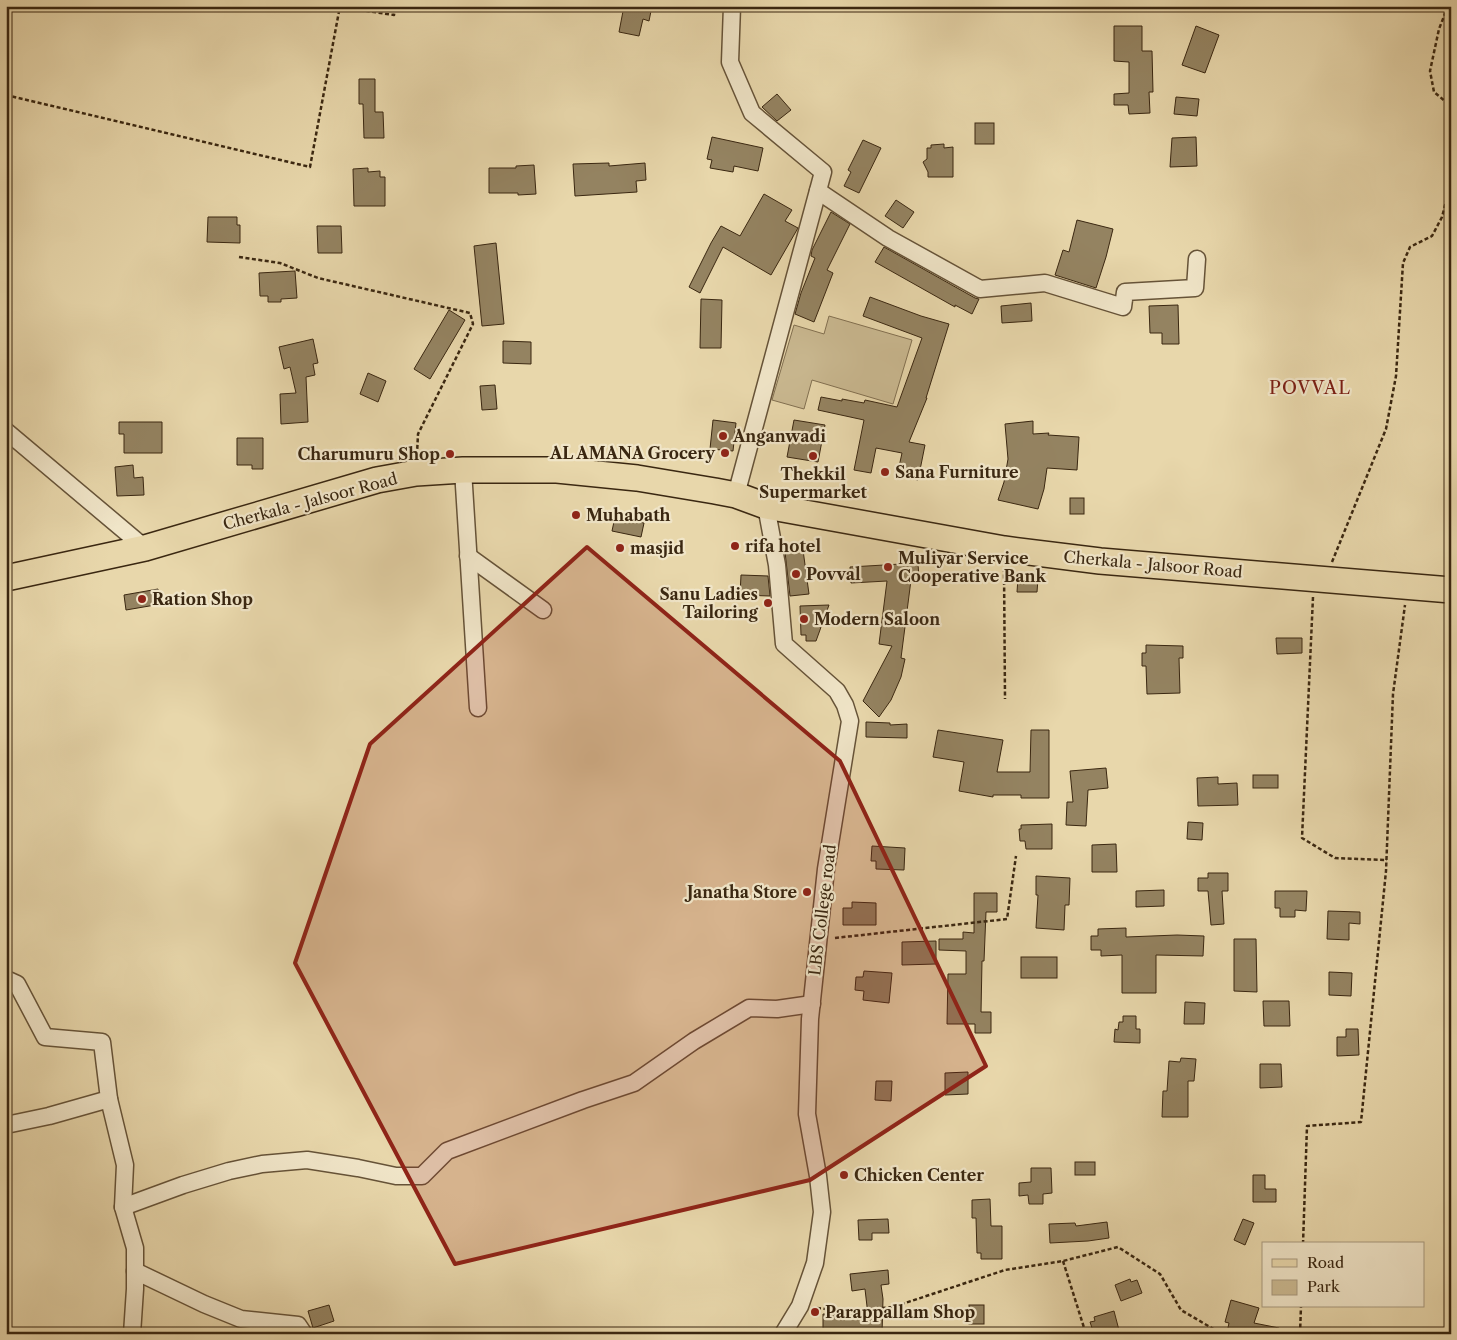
<svg xmlns="http://www.w3.org/2000/svg" width="1457" height="1340" viewBox="0 0 1457 1340" font-family="'Libre Caslon Text',serif">
  <style>
    .green { fill: #cab991; stroke: #827051 }
    .building { fill: #948361; stroke: #3a2711 }
    .lines { fill: none; stroke-linecap: round; stroke-linejoin: round }
    .street-casing { stroke: #665338; stroke-width: 19 }
    .primary-casing { stroke: #3a2711; stroke-width: 28 }
    .path { stroke: #3a2711; stroke-width: 2.5; stroke-dasharray: 4 2.5; stroke-linecap: butt }
    .street { stroke: #f0e5c8; stroke-width: 16 }
    .primary { stroke: #e8d7ab; stroke-width: 25 }
    .marked { fill: #8f2418; fill-opacity: 0.2; stroke: #8f2418; stroke-width: 4; stroke-linejoin: round }
    .poi-dot { fill: #8f2418; stroke: #f0e5c8; stroke-width: 2 }
    .labels { text-anchor: middle; dominant-baseline: central; stroke-width: 4.5; stroke-linejoin: round; paint-order: stroke }
    .poi-label { font-size: 16px; font-weight: bold; fill: #3a2711; stroke: #f0e5c8; text-anchor: start }
    .street-label { font-size: 16px; fill: #3a2711; stroke: #f0e5c8 }
    .neighbourhood-label { font-size: 18px; letter-spacing: 1px; fill: #7a1f14; stroke: #f0e5c8 }
  </style>
  <rect width="100%" height="100%" fill="#e8d7ab"/>
  <filter id="stains"><feTurbulence type="fractalNoise" baseFrequency=".004" numOctaves="4"/><feColorMatrix values="0 0 0 0 .2 0 0 0 0 .09 0 0 0 0 .02 0 0 0 .5 -.17"/></filter>
  <radialGradient id="worn" r=".72"><stop offset=".6" stop-color="#630" stop-opacity="0"/><stop offset="1" stop-color="#630" stop-opacity=".3"/></radialGradient>
  <polygon class="green" points="829,316 912,340 893,404 812,380 804,409 772,400 794,325 824,334"/>
  <g class="building">
    <polygon points="624,6 652,6 649,21 643,19 639,36 619,32"/>
    <polygon points="1114,26 1142,26 1142,51 1152,51 1153,92 1149,92 1150,113 1129,114 1128,105 1114,105 1114,94 1129,93 1129,62 1114,61"/>
    <polygon points="1196,26 1219,35 1205,73 1182,65"/>
    <polygon points="359,79 375,79 375,112 383,112 384,138 364,138 363,104 359,104"/>
    <polygon points="777,94 791,110 777,121 762,107"/>
    <polygon points="1176,97 1199,99 1197,116 1174,114"/>
    <rect x="975" y="123" width="19" height="21"/>
    <polygon points="712,137 763,148 758,171 734,166 733,172 710,168 712,160 707,159"/>
    <polygon points="1196,137 1197,166 1170,167 1172,138"/>
    <polygon points="863,140 881,148 859,193 844,186 851,172 848,170"/>
    <polygon points="944,144 944,148 953,147 953,177 928,177 928,172 923,162 927,159 927,148 931,148 931,145"/>
    <polygon points="609,163 609,166 645,163 646,180 636,181 637,192 575,196 573,164"/>
    <polygon points="534,165 536,194 518,195 518,193 489,193 489,168 516,168 516,166"/>
    <polygon points="368,168 368,172 380,171 380,177 385,177 385,206 354,206 353,169"/>
    <polygon points="764,194 792,210 785,221 798,228 771,275 723,247 700,293 689,287 711,243 721,226 740,236"/>
    <polygon points="896,200 914,212 903,228 885,216"/>
    <polygon points="831,212 850,224 827,270 833,273 814,322 795,314 801,293 815,258 811,256 812,250"/>
    <polygon points="208,217 237,217 237,225 240,225 240,243 207,242"/>
    <polygon points="1077,220 1113,229 1106,257 1096,288 1055,275 1063,250 1069,252"/>
    <polygon points="317,226 341,226 342,253 318,253"/>
    <polygon points="496,243 504,324 482,326 474,246"/>
    <polygon points="884,247 975,298 979,299 972,314 955,305 955,307 875,262"/>
    <polygon points="295,271 297,298 281,299 281,302 268,302 268,296 260,296 259,273"/>
    <polygon points="870,297 921,316 949,324 926,398 927,398 909,442 925,445 918,480 897,476 902,453 876,448 871,473 854,470 864,420 818,410 821,397 842,401 842,399 864,403 865,400 897,407 922,338 863,316"/>
    <polygon points="701,299 722,300 721,348 700,348"/>
    <polygon points="1031,303 1032,321 1002,323 1001,306"/>
    <polygon points="1178,305 1179,344 1162,344 1162,333 1150,333 1149,306"/>
    <polygon points="449,310 465,320 430,379 414,369"/>
    <polygon points="313,339 318,363 313,364 315,375 306,377 308,422 281,424 280,394 296,393 290,367 284,369 279,347"/>
    <polygon points="503,341 531,342 531,364 503,363"/>
    <polygon points="368,373 386,381 378,402 360,394"/>
    <polygon points="495,385 497,409 482,410 480,386"/>
    <polygon points="713,420 736,423 733,451 710,449"/>
    <polygon points="794,420 825,425 818,462 787,457"/>
    <polygon points="1033,421 1033,434 1049,433 1048,435 1079,437 1077,470 1047,468 1044,489 1038,509 998,500 1004,482 1008,459 1005,424"/>
    <polygon points="119,422 162,422 162,453 124,453 124,434 119,434"/>
    <polygon points="237,438 263,438 263,469 252,469 252,465 237,465"/>
    <polygon points="133,465 134,478 143,477 144,495 117,496 115,467"/>
    <rect x="1070" y="498" width="14" height="16"/>
    <polygon points="615,517 644,523 641,537 612,531"/>
    <polygon points="803,550 809,594 790,596 785,552"/>
    <polygon points="918,563 919,579 911,580 901,658 905,659 901,677 891,700 879,717 863,701 892,646 879,644 887,581 851,583 850,567"/>
    <polygon points="741,575 768,576 770,596 740,595"/>
    <polygon points="1018,578 1038,579 1037,592 1017,592"/>
    <polygon points="158,589 161,604 126,610 124,595"/>
    <polygon points="829,605 816,641 806,641 806,635 801,635 800,606"/>
    <polygon points="1276,638 1302,638 1302,653 1277,654"/>
    <polygon points="1146,645 1183,646 1183,658 1179,658 1180,693 1147,694 1146,666 1142,666 1142,653 1146,653"/>
    <polygon points="866,722 890,723 890,725 907,724 907,738 866,737"/>
    <polygon points="938,730 1003,740 997,772 1030,772 1031,730 1049,730 1049,798 1021,798 1021,795 993,795 993,797 959,791 964,762 933,757"/>
    <polygon points="1106,768 1108,788 1088,790 1086,826 1066,825 1067,802 1073,802 1070,771"/>
    <rect x="1253" y="775" width="25" height="13"/>
    <polygon points="1218,777 1218,784 1237,783 1238,805 1198,806 1197,778"/>
    <polygon points="1188,822 1203,823 1202,840 1187,839"/>
    <polygon points="1052,824 1052,849 1026,849 1025,841 1020,841 1019,829 1021,829 1021,825"/>
    <polygon points="1116,844 1117,872 1092,872 1092,845"/>
    <polygon points="872,846 905,848 904,870 876,869 876,861 871,861"/>
    <polygon points="1208,873 1228,873 1228,891 1222,891 1224,924 1211,925 1208,891 1198,891 1198,878 1208,878"/>
    <polygon points="1036,876 1070,878 1069,905 1065,905 1064,930 1036,928 1038,895 1036,895"/>
    <polygon points="1164,890 1164,906 1136,907 1136,891"/>
    <polygon points="1275,891 1307,891 1306,911 1295,910 1295,917 1280,917 1280,908 1275,908"/>
    <polygon points="974,893 997,893 997,912 986,912 984,961 982,961 981,1012 991,1012 991,1033 975,1033 975,1024 947,1024 948,974 966,974 966,951 939,950 939,939 963,939 963,932 974,933"/>
    <polygon points="852,902 876,903 876,925 843,925 843,908 852,908"/>
    <polygon points="1328,911 1360,912 1360,924 1349,923 1349,940 1327,939"/>
    <polygon points="1126,928 1126,937 1177,935 1204,936 1203,956 1156,955 1156,993 1122,993 1122,955 1101,956 1101,950 1091,950 1091,936 1098,936 1098,929"/>
    <polygon points="1234,939 1256,939 1257,992 1234,991"/>
    <polygon points="936,941 936,964 902,965 902,942"/>
    <rect x="1021" y="957" width="36" height="21"/>
    <polygon points="864,971 892,973 889,1003 863,1000 864,991 855,990 856,977 863,977"/>
    <polygon points="1329,972 1352,973 1351,996 1329,995"/>
    <polygon points="1263,1001 1289,1001 1290,1026 1264,1026"/>
    <polygon points="1185,1002 1205,1003 1204,1024 1184,1024"/>
    <polygon points="1123,1016 1136,1016 1136,1029 1140,1029 1140,1043 1114,1042 1115,1029 1118,1030 1119,1022 1123,1022"/>
    <polygon points="1346,1029 1358,1029 1359,1055 1337,1056 1337,1037 1346,1037"/>
    <polygon points="1181,1058 1196,1059 1194,1081 1188,1081 1188,1117 1162,1117 1163,1091 1167,1091 1169,1061 1180,1062"/>
    <polygon points="1260,1064 1281,1064 1282,1087 1260,1088"/>
    <polygon points="968,1072 968,1094 945,1095 945,1073"/>
    <polygon points="876,1081 892,1081 891,1101 875,1100"/>
    <rect x="1075" y="1162" width="20" height="13"/>
    <polygon points="1031,1168 1051,1168 1052,1193 1043,1194 1043,1204 1029,1204 1028,1195 1019,1196 1019,1183 1031,1182"/>
    <polygon points="1253,1175 1265,1175 1265,1189 1276,1189 1276,1202 1253,1202"/>
    <polygon points="990,1199 991,1226 1002,1226 1002,1259 981,1259 981,1253 977,1253 976,1218 972,1218 972,1200"/>
    <polygon points="888,1219 889,1233 872,1233 872,1240 859,1240 858,1220"/>
    <polygon points="1243,1219 1254,1223 1245,1245 1234,1240"/>
    <polygon points="1107,1222 1109,1238 1088,1241 1050,1243 1049,1224 1075,1223 1076,1226"/>
    <polygon points="888,1270 889,1284 881,1285 883,1299 882,1334 823,1334 823,1314 868,1315 865,1289 852,1291 850,1274"/>
    <polygon points="1130,1279 1131,1282 1137,1280 1142,1293 1121,1301 1115,1285"/>
    <polygon points="1231,1300 1259,1308 1254,1323 1279,1328 1279,1334 1235,1334 1227,1332 1229,1323 1225,1322"/>
    <polygon points="329,1305 334,1321 313,1328 308,1311"/>
    <rect x="969" y="1305" width="15" height="19"/>
    <polygon points="1114,1311 1120,1334 1094,1334 1090,1322 1095,1321 1094,1317"/>
  </g>
  <g class="lines">
    <g class="street-casing">
      <g id="street">
        <polyline points="732,6 730,62 752,113 823,172 736,495"/>
        <polyline points="818,191 888,238 980,289 1045,283 1123,307 1125,292 1195,288 1197,259"/>
        <polyline points="6,431 145,548"/>
        <polyline points="463,470 478,708"/>
        <polyline points="766,506 777,565 784,644 837,691 845,705 850,721 826,869 810,1019 807,1114 818,1176 822,1212 815,1263 800,1306 783,1334"/>
        <polyline points="468,556 543,610"/>
        <polyline points="6,979 17,984 45,1037 102,1042 109,1099 49,1116 6,1125"/>
        <polyline points="109,1099 125,1165 123,1207 135,1248 135,1289 132,1334"/>
        <polyline points="123,1207 183,1185 229,1171 262,1164 307,1160 358,1168 396,1176 422,1176 447,1151 583,1100 634,1083 694,1041 749,1008 777,1009 812,1004"/>
        <polyline points="135,1271 204,1304 241,1319 298,1325 304,1334"/>
      </g>
    </g>
    <g class="primary-casing">
      <polyline id="primary" points="6,578 145,548 377,480 416,473 463,470 557,470 637,478 715,491 736,495 766,506 1004,549 1100,561 1451,590"/>
    </g>
    <g class="path">
      <polyline points="1448,6 1439,29 1430,71 1434,92 1451,106"/>
      <polyline points="340,7 394,15 395,6"/>
      <polyline points="6,95 310,167 340,6"/>
      <polyline points="239,257 280,263 318,278 470,313 473,324 418,434 417,454"/>
      <polyline points="1332,562 1386,429 1396,376 1403,263 1410,247 1432,236 1442,217 1451,182"/>
      <polyline points="1004,568 1005,699"/>
      <polyline points="1313,597 1302,838 1335,858 1387,860"/>
      <polyline points="835,938 1007,919 1016,856"/>
      <polyline points="1303,1244 1307,1126 1361,1122 1386,871 1393,694 1405,605"/>
      <polyline points="1063,1261 1086,1334"/>
      <polyline points="817,1308 846,1311 893,1307 1005,1270 1063,1261 1118,1247 1160,1274 1181,1310 1222,1334"/>
      <polyline points="1300,1334 1301,1306"/>
    </g>
    <use href="#street" class="street"/>
    <use href="#primary" class="primary"/>
  </g>
  <path class="marked" d="M587 547 840 761 986 1066 810 1180 455 1264 295 963 370 744Z"/>
  <g class="poi-dot">
    <circle cx="723" cy="436" r="5"/>
    <circle cx="725" cy="453" r="5"/>
    <circle cx="450" cy="454" r="5"/>
    <circle cx="813" cy="456" r="5"/>
    <circle cx="885" cy="472" r="5"/>
    <circle cx="576" cy="515" r="5"/>
    <circle cx="735" cy="546" r="5"/>
    <circle cx="620" cy="548" r="5"/>
    <circle cx="888" cy="567" r="5"/>
    <circle cx="796" cy="574" r="5"/>
    <circle cx="142" cy="599" r="5"/>
    <circle cx="768" cy="603" r="5"/>
    <circle cx="804" cy="619" r="5"/>
    <circle cx="807" cy="892" r="5"/>
    <circle cx="844" cy="1175" r="5"/>
    <circle cx="815" cy="1312" r="5"/>
  </g>
  <g class="labels">
    <g class="poi-label">
      <text x="733" y="436">Anganwadi</text>
      <text x="715" y="453" text-anchor="end">AL AMANA Grocery</text>
      <text x="440" y="454" text-anchor="end">Charumuru Shop</text>
      <text x="895" y="472">Sana Furniture</text>
      <text x="813" y="474" text-anchor="middle">Thekkil<tspan x="813" dy="18">Supermarket</tspan></text>
      <text x="586" y="515">Muhabath</text>
      <text x="745" y="546">rifa hotel</text>
      <text x="630" y="548">masjid</text>
      <text x="898" y="558">Muliyar Service<tspan x="898" dy="18">Cooperative Bank</tspan></text>
      <text x="806" y="574">Povval</text>
      <text x="758" y="594" text-anchor="end">Sanu Ladies<tspan x="758" dy="18">Tailoring</tspan></text>
      <text x="152" y="599">Ration Shop</text>
      <text x="814" y="619">Modern Saloon</text>
      <text x="797" y="892" text-anchor="end">Janatha Store</text>
      <text x="854" y="1175">Chicken Center</text>
      <text x="825" y="1312">Parappallam Shop</text>
    </g>
    <g class="street-label">
      <text transform="translate(310 501) rotate(-15)">Cherkala - Jalsoor Road</text>
      <text transform="translate(1153 564) rotate(5)">Cherkala - Jalsoor Road</text>
      <text transform="translate(822 910) rotate(-83)">LBS College road</text>
    </g>
    <g class="neighbourhood-label">
      <text x="1310" y="388">POVVAL</text>
    </g>
  </g>
  <rect width="1457" height="1340" fill="none" stroke="#e8d7ab" stroke-width="25"/>
  <rect x="8" y="8" width="1442" height="1325" fill="none" stroke="#3a2711" stroke-width="2.5"/>
  <rect x="12" y="12" width="1432" height="1315" fill="none" stroke="#3a2711"/>
  <rect x="1262" y="1242" width="162" height="65" fill="#f0e5c8" stroke="#a7997f"/>
  <rect x="1272" y="1259" width="25" height="8" fill="#e8d7ab" stroke="#a7997f"/>
  <text x="1307" y="1268" font-size="15" fill="#3a2711">Road</text>
  <rect x="1272" y="1280" width="25" height="15" fill="#cab991" stroke="#a7997f"/>
  <text x="1307" y="1292" font-size="15" fill="#3a2711">Park</text>
  <rect width="100%" height="100%" filter="url(#stains)"/>
  <rect width="100%" height="100%" fill="url(#worn)"/>
</svg>
